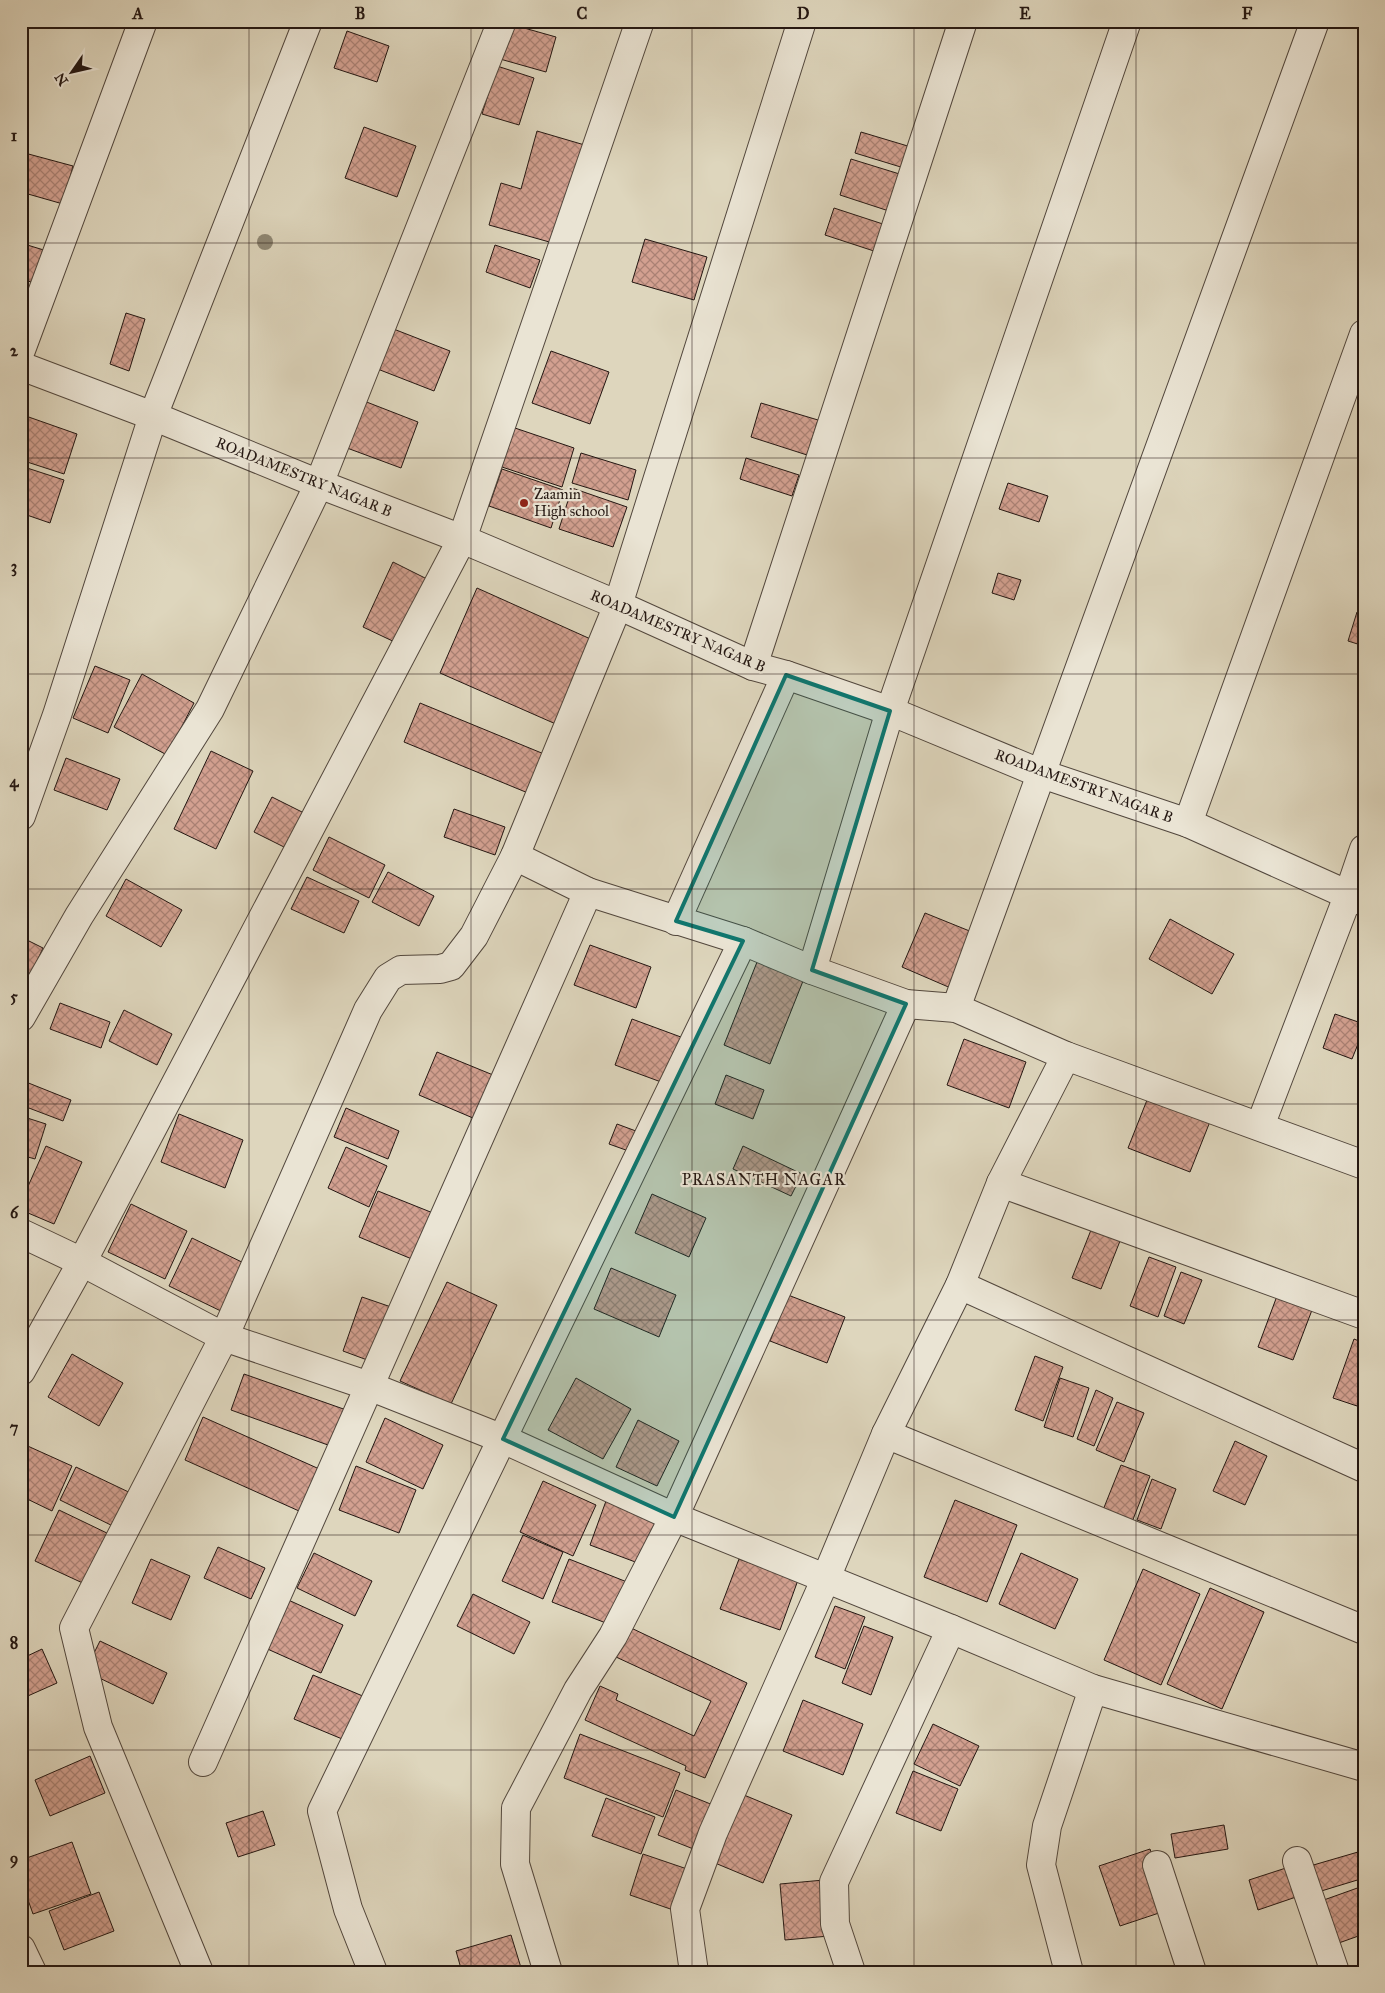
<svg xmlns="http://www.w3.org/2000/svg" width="1385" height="1993" viewBox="0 0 1385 1993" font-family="'IM FELL Great Primer',serif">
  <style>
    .building { fill: url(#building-cross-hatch); stroke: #241712 }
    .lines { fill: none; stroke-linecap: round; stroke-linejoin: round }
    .minor-casing { stroke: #52473d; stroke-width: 30 }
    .minor { stroke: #eae4d4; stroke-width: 28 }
    .tree { fill: #8f8874 }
    .marked { fill: #0f766e; fill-opacity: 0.2; stroke: #0f766e; stroke-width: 4; stroke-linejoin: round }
    .grid { fill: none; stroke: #241712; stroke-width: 1; stroke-opacity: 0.55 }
    .poi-dot { fill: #8f2418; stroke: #eae4d4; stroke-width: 2 }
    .labels { text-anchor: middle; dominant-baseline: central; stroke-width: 4.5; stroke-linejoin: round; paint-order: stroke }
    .street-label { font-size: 15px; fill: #241712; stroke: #eae4d4 }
    .poi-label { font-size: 15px; fill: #241712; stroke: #eae4d4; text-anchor: start }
    .neighbourhood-label { font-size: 16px; letter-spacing: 1px; fill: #241712; stroke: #eae4d4 }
    .neatline { fill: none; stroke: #241712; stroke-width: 2 }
    .grid-label { font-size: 16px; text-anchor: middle; font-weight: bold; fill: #241712 }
  </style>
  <defs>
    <pattern id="building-cross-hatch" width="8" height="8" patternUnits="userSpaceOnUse" patternTransform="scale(1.25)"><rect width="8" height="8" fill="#d2a090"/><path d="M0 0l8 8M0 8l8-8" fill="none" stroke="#aa8174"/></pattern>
  </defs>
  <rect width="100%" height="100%" fill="#ded6bd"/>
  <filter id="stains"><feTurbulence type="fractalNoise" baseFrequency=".004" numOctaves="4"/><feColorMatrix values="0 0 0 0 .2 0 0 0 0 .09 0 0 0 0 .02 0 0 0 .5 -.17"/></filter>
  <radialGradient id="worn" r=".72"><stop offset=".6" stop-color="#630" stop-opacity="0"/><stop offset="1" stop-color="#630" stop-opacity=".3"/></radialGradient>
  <g class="building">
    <polygon points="1091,21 1121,21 1118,30"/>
    <polygon points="510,24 556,37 546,72 500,59"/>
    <polygon points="347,31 389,46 377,82 334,68"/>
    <polygon points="497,66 534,78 519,125 482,114"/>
    <polygon points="364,127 416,146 397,197 345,178"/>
    <polygon points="537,131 588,146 560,245 489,225 501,183 521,189"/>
    <polygon points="861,132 911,147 904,168 855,153"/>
    <polygon points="21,152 73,166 63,204 21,192"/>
    <polygon points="851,159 906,176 895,213 840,195"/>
    <polygon points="834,208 892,227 883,254 825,235"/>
    <polygon points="645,239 707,257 694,300 632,282"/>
    <polygon points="24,244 47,251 38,284 21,279 21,252"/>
    <polygon points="495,245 540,260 530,288 486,272"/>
    <polygon points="126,313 145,319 129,371 110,364"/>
    <polygon points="391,328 450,351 434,391 375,368"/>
    <polygon points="551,351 609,372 590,424 532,403"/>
    <polygon points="364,401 418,422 401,468 347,448"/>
    <polygon points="761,403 818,420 807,455 751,437"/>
    <polygon points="23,415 77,434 64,474 21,460 21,422"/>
    <polygon points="512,427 574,448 562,487 499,466"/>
    <polygon points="581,453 636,470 628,500 572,483"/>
    <polygon points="746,458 799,475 792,496 740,479"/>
    <polygon points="21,466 64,480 50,523 21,513"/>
    <polygon points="502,469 563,490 551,528 489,506"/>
    <polygon points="1008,483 1048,496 1039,522 999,509"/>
    <polygon points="572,488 627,507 613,547 559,529"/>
    <polygon points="393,562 431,581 401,645 363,627"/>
    <polygon points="998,573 1021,580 1014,600 992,593"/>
    <polygon points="477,588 595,641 558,725 440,673"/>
    <polygon points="1357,612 1364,614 1364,646 1348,641"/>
    <polygon points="95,666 130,680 108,733 73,718"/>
    <polygon points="142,674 194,703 167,755 114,727"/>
    <polygon points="420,703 544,754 528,793 404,742"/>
    <polygon points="211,751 253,771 216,849 174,829"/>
    <polygon points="66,758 120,779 107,810 54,790"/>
    <polygon points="272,797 312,817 294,852 254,832"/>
    <polygon points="454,809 505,827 495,855 444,837"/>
    <polygon points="329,837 385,865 369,898 313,870"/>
    <polygon points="388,872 434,896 419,926 372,902"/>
    <polygon points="307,877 359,901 344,933 291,909"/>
    <polygon points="126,879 182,910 161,947 106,916"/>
    <polygon points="925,913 977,934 953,989 902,967"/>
    <polygon points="1170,919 1234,954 1212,994 1149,959"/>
    <polygon points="21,937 43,948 31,974 21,970"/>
    <polygon points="590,945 651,967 636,1008 574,985"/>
    <polygon points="761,952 807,971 770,1064 724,1045"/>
    <polygon points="60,1003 110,1022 101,1048 50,1029"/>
    <polygon points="124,1010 172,1034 157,1065 109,1041"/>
    <polygon points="1335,1014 1364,1024 1364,1029 1352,1059 1323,1048"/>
    <polygon points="632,1019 689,1040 672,1086 615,1065"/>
    <polygon points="964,1039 1026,1062 1009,1108 947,1085"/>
    <polygon points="437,1052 498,1077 480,1121 419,1095"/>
    <polygon points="726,1075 764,1090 753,1119 715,1104"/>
    <polygon points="21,1080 71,1100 63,1121 21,1105"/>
    <polygon points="1149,1095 1211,1119 1190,1172 1128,1148"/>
    <polygon points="346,1108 399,1131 388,1159 334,1137"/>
    <polygon points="179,1114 243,1140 225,1188 161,1162"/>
    <polygon points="21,1116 46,1124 35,1159 21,1155"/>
    <polygon points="617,1124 644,1134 637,1154 609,1144"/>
    <polygon points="46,1146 82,1162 54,1224 21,1210 21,1202"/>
    <polygon points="743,1146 802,1174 791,1196 733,1169"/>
    <polygon points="346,1147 387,1166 369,1207 328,1188"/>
    <polygon points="378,1191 438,1215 419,1262 359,1237"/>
    <polygon points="652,1194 706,1218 689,1257 635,1233"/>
    <polygon points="131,1204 187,1231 165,1279 108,1252"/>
    <polygon points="1091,1230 1120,1241 1101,1289 1072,1278"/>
    <polygon points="192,1238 248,1265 225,1313 169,1286"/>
    <polygon points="1149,1257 1176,1267 1158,1317 1130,1306"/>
    <polygon points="611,1268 676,1295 659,1337 594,1309"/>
    <polygon points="1181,1272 1202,1280 1184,1324 1164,1316"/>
    <polygon points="447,1282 497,1305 451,1404 400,1381"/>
    <polygon points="788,1295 845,1317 827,1363 770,1341"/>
    <polygon points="1277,1296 1312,1310 1293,1360 1258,1347"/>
    <polygon points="362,1297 397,1309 378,1364 343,1351"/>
    <polygon points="1354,1339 1364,1343 1364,1388 1357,1406 1333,1398"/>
    <polygon points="72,1354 123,1383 99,1426 48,1397"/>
    <polygon points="1035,1356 1063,1367 1043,1421 1015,1410"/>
    <polygon points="244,1374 352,1412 339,1449 231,1410"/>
    <polygon points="576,1378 631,1409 603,1459 548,1430"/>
    <polygon points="1060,1378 1089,1388 1073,1437 1044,1427"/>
    <polygon points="1096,1390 1113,1398 1094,1446 1077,1439"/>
    <polygon points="1117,1402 1144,1413 1124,1462 1096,1450"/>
    <polygon points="203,1417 326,1472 308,1515 185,1460"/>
    <polygon points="385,1418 443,1445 423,1489 366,1462"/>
    <polygon points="638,1420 679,1441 657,1486 616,1467"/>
    <polygon points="1235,1441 1267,1456 1245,1505 1213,1491"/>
    <polygon points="21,1443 72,1466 52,1511 21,1496"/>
    <polygon points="1121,1465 1150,1476 1132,1522 1103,1510"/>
    <polygon points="356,1466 416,1490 399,1533 339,1510"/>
    <polygon points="76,1467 137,1496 121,1530 60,1500"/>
    <polygon points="1152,1479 1176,1489 1161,1529 1137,1520"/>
    <polygon points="543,1481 596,1505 573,1556 520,1532"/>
    <polygon points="955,1500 1017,1525 987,1602 924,1577"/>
    <polygon points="606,1501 662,1522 646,1566 590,1545"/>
    <polygon points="59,1510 111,1535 87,1585 35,1561"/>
    <polygon points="523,1535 563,1552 543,1599 502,1581"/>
    <polygon points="218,1547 265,1568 251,1599 204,1578"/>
    <polygon points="314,1553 372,1581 355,1616 297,1588"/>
    <polygon points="1021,1553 1078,1579 1055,1629 999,1604"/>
    <polygon points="151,1559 190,1576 171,1620 132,1603"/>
    <polygon points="569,1559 627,1582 611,1625 552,1602"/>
    <polygon points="739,1559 798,1580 780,1630 720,1609"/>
    <polygon points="1143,1569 1200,1594 1161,1685 1104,1660"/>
    <polygon points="1210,1588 1264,1612 1222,1709 1167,1684"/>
    <polygon points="473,1594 530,1622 514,1654 457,1626"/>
    <polygon points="284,1598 343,1625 321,1673 263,1647"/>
    <polygon points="835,1606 865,1617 845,1669 815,1657"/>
    <polygon points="864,1626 893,1637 871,1695 842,1683"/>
    <polygon points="629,1627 747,1683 705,1778 685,1770 686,1766 585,1720 600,1686 618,1694 616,1700 694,1736 711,1701 616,1657"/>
    <polygon points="100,1641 167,1673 153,1704 85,1671"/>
    <polygon points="42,1649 57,1683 21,1699 21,1659"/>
    <polygon points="313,1675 365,1697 347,1741 294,1719"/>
    <polygon points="803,1700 863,1724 843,1775 783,1751"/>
    <polygon points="933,1724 979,1746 960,1786 914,1764"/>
    <polygon points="580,1734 680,1773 663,1817 564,1778"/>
    <polygon points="90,1756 105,1793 50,1816 35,1780"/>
    <polygon points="913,1771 958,1789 941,1831 896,1813"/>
    <polygon points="676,1790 713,1805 696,1850 658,1835"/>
    <polygon points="744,1795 792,1815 763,1883 715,1863"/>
    <polygon points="606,1798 655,1817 641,1854 592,1836"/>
    <polygon points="263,1811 275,1845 238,1857 226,1823"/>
    <polygon points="1224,1825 1228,1849 1175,1858 1171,1834"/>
    <polygon points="72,1842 91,1894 33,1914 21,1880 21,1860"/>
    <polygon points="1150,1849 1171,1909 1120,1926 1099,1866"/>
    <polygon points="1358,1852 1364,1869 1364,1878 1318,1892 1310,1866"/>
    <polygon points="643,1854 693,1871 679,1912 630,1895"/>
    <polygon points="1289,1867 1299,1896 1258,1910 1249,1880"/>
    <polygon points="824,1880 829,1936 785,1940 780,1884"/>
    <polygon points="1363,1886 1364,1934 1336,1944 1321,1901"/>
    <polygon points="99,1892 114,1931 64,1950 49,1911"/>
    <polygon points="511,1935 522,1971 462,1972 456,1951"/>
  </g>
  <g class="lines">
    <g class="minor-casing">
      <g id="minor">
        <polyline points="21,350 143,21"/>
        <polyline points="21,366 153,416 319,484 462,539 618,605 753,666 786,675 890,711 1042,774 1188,823 1364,902"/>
        <polyline points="753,666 963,21"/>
        <polyline points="21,816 57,715 153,416 308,21"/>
        <polyline points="1188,823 1364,334"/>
        <polyline points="515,856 588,892 743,941 812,970 906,1004 956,1008 1066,1056 1364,1165"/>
        <polyline points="676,921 786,675"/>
        <polyline points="812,970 890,711 1127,21"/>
        <polyline points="956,1008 1315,21"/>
        <polyline points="21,1017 79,916 210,709 319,484 502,21"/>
        <polyline points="1260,1126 1348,896 1364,849"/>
        <polyline points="1001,1183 1364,1315"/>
        <polyline points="21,1233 82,1262 224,1337 369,1386 503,1439 674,1517 951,1629 1093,1689 1364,1767"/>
        <polyline points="960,1285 1364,1468"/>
        <polyline points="21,1371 82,1262 462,539 640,21"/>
        <polyline points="886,1434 1364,1630"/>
        <polyline points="203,1762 588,892"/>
        <polyline points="1297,1861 1335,1972"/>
        <polyline points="1157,1865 1192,1972"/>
        <polyline points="21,1949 32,1972"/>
        <polyline points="199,1972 98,1727 74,1628 224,1337 368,1010 388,978 401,970 440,969 451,966 474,936 515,856 618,605 802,21"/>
        <polyline points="373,1972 348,1909 322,1811 743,941"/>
        <polyline points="548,1972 515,1864 516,1808 578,1690 613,1636 674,1517 906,1004"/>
        <polyline points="694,1972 685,1909 713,1833 826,1578 886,1434 960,1285 1001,1183 1066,1056"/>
        <polyline points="851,1972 835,1924 834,1882 951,1629"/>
        <polyline points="1069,1972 1041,1865 1047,1826 1093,1689"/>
      </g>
    </g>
    <use href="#minor" class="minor"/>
  </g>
  <circle class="tree" cx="265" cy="242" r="8"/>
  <path class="marked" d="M786 675 890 711 812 970 906 1004 674 1517 503 1439 743 941 676 921Z"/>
  <path class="grid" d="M249 21V1972M471 21V1972M692 21V1972M914 21V1972M1136 21V1972M21 243H1364M21 458H1364M21 674H1364M21 889H1364M21 1104H1364M21 1320H1364M21 1535H1364M21 1750H1364"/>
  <circle class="poi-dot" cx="524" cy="503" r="5"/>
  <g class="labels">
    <g class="street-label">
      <text transform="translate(304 477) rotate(22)">ROADAMESTRY NAGAR B</text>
      <text transform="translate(678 631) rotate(23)">ROADAMESTRY NAGAR B</text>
      <text transform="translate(1084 786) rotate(20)">ROADAMESTRY NAGAR B</text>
    </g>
    <g class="poi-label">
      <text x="534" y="494">Zaamin<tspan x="534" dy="17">High school</tspan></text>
    </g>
    <g class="neighbourhood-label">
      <text x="764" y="1179">PRASANTH NAGAR</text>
    </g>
  </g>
  <rect width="1385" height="1993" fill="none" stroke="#ded6bd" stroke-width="55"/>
  <g transform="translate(72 72) rotate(236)" stroke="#eae4d4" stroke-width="4" paint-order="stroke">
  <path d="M0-4L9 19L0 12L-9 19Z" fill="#241712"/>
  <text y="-8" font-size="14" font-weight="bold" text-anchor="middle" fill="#241712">N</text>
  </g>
  <rect x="28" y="28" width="1330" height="1938" class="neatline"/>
  <g class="grid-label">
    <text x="138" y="19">A</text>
    <text x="360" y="19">B</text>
    <text x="582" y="19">C</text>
    <text x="803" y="19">D</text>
    <text x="1025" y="19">E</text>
    <text x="1247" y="19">F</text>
    <text x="14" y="141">1</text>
    <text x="14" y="356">2</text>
    <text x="14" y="572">3</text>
    <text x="14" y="787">4</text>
    <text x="14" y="1002">5</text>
    <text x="14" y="1218">6</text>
    <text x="14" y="1433">7</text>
    <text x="14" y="1648">8</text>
    <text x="14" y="1864">9</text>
  </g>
  <rect width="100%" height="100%" filter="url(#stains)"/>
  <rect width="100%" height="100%" fill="url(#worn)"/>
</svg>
